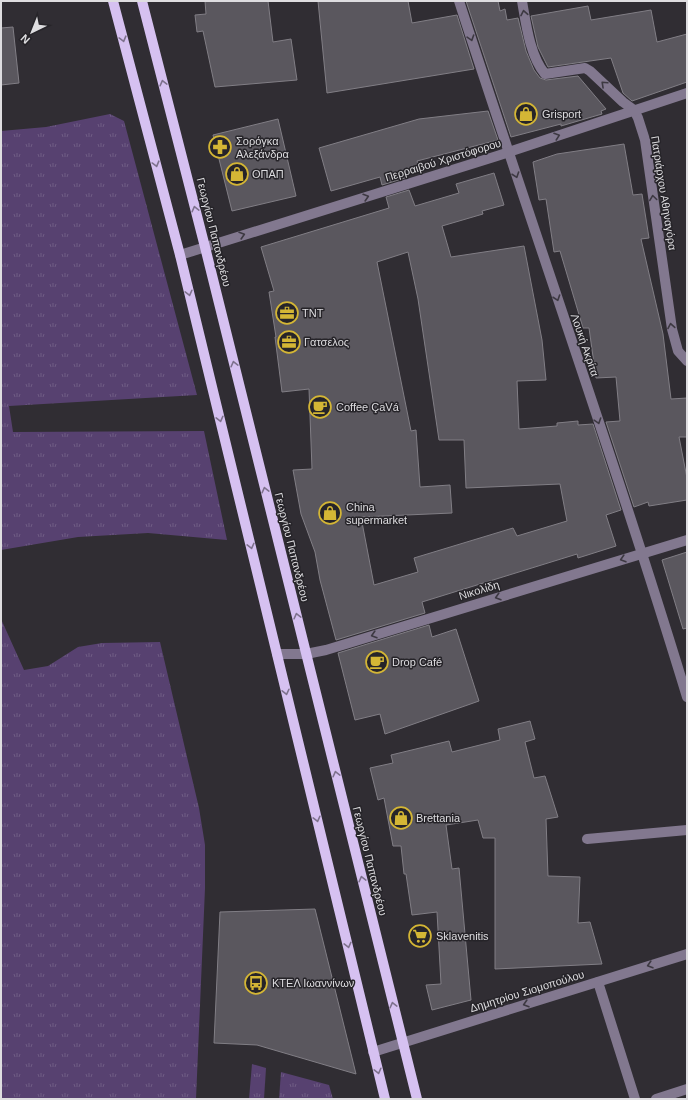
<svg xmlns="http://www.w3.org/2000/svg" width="688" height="1100" viewBox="0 0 688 1100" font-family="Arial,sans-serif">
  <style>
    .grass { fill: url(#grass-tufts) }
    .building { fill: #5a575e; stroke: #817e85; fill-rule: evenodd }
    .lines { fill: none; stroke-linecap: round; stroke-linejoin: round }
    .minor { stroke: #82788f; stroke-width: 10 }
    .major { stroke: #d6c1f1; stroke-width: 10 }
    .oneway { stroke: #3d3942 }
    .oneway2 { stroke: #7e728d }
    .labels { text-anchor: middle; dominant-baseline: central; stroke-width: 3; stroke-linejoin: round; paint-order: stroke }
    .poi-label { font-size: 11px; fill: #dedde0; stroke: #262429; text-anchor: start }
    .street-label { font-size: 11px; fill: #dedde0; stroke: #262429 }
  </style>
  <defs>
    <pattern id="grass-tufts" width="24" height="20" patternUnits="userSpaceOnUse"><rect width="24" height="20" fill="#574170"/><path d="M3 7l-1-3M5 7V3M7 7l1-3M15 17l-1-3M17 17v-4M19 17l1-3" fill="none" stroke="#6f5c84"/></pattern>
  </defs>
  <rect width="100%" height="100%" fill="#302d33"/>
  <g class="grass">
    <polygon points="110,114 124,121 197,395 9,406 13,432 204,431 227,540 148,533 78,537 1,550 1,131 46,127"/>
    <polygon points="1,619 24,670 48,666 78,647 102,643 160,642 199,808 205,845 205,888 196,1099 1,1099"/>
    <polygon points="252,1064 266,1068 264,1099 249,1099"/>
    <polygon points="281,1072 329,1085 333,1099 279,1099"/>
  </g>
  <g class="building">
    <polygon points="205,1 268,1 273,42 291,39 297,80 215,87 203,31 197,32 195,15 206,14"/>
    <polygon points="318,1 408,1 412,23 457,15 474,69 327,93"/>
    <polygon points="466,1 498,1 500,11 505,9 507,20 518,18 526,51 534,70 540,78 546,80 578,76 606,109 601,111 602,114 561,126 561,124 511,137"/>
    <polygon points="588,6 591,20 651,10 657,42 687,34 687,82 632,101 623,93 611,58 548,67 538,47 531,16"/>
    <polygon points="13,27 19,83 1,85 1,28"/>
    <polygon points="488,111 498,140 417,161 419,166 403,171 405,178 382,185 380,177 331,191 319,148 419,119"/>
    <polygon points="278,119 296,196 232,211 213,135"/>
    <polygon points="624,144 633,195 642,194 649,238 641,239 663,334 671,399 687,398 687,437 679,437 687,478 687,500 649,506 648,502 634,507 606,422 620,421 616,377 596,378 589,328 583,328 560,251 554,252 546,199 539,200 533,162 557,154"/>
    <path d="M494 173 504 205 482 211 483 214 442 226 451 257 524 246 542 340 546 380 517 381 519 429 557 426V423L578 421V425L593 424 621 510 606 515 616 546 578 558 577 554 422 602 425 613 336 640 320 580 315 552 301 514 293 470 312 469 309 389 282 392 275 337H276L269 292 274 291 261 247 389 208 386 197 409 190 415 206 459 193 456 184ZM408 252 418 299 439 440H464L466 488 560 484 567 521 517 536 513 528 414 558 418 572 374 585 361 517 452 513 450 485 420 487 416 430 411 431 377 262Z"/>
    <polygon points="687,552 687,628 683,629 662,560"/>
    <polygon points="429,625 432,637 456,629 479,701 385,734 380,714 355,720 338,653"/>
    <polygon points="530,721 535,739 525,742 534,778 545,776 558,817 546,819 548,876 580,877 578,923 590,922 602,964 495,969 495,838 483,838 478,820 446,825 452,869 459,868 471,1000 432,1010 426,985 441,984 437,912 412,915 406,874 404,874 401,846 393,846 384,798 378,800 370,768 393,763 391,755 449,741 452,752 500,740 498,729"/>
    <polygon points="315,909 356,1074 257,1045 214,1043 220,912"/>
  </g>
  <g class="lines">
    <g class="minor">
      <path d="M459 1C534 233 616 464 687 697"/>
      <path d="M522 1C526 24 530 56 545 74L585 68 590 71 623 102 634 110 638 118 645 140 672 329 678 351 687 361"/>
      <polyline points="180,255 497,156 687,93"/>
      <polyline points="277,654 306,654 326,650 687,540"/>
      <polyline points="587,839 687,830"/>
      <polyline points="598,982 635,1099"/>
      <polyline points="373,1052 687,954"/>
      <polyline points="656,1099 687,1089"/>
    </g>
    <g class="major">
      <polyline points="113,1 180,255 385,1099"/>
      <polyline points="142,1 205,247 417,1099"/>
    </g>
  </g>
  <defs><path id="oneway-chevron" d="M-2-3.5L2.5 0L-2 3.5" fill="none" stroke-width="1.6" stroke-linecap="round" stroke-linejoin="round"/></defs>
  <g class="oneway">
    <use href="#oneway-chevron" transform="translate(524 13) rotate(-101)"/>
    <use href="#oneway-chevron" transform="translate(471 38) rotate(72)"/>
    <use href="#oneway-chevron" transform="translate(604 84) rotate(-137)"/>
    <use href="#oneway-chevron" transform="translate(557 136) rotate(-19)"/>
    <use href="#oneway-chevron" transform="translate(516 175) rotate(71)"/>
    <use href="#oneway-chevron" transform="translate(366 197) rotate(-17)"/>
    <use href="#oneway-chevron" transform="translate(653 198) rotate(-98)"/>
    <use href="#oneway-chevron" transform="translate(242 235) rotate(-17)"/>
    <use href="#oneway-chevron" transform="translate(557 298) rotate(71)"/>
    <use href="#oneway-chevron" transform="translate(671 326) rotate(-100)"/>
    <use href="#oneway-chevron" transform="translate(598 421) rotate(72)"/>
    <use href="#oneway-chevron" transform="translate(623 559) rotate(163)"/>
    <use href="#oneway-chevron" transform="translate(498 597) rotate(163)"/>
    <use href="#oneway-chevron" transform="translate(374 635) rotate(163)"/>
    <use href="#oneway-chevron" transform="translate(650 965) rotate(163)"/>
    <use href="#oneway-chevron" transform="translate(526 1004) rotate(163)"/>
  </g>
  <g class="oneway2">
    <use href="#oneway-chevron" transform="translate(123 39) rotate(75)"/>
    <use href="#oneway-chevron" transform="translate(163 83) rotate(-104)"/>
    <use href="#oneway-chevron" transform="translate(156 164) rotate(75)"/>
    <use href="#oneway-chevron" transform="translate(195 209) rotate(-104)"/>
    <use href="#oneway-chevron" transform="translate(189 293) rotate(76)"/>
    <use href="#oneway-chevron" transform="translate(234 364) rotate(-104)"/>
    <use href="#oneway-chevron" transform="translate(220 419) rotate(76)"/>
    <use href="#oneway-chevron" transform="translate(265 490) rotate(-104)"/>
    <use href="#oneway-chevron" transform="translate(251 546) rotate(76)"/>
    <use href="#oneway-chevron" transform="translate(297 616) rotate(-104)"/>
    <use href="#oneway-chevron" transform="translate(286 692) rotate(77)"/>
    <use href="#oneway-chevron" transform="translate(336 774) rotate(-104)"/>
    <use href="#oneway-chevron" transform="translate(317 819) rotate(76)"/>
    <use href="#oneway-chevron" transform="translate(362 879) rotate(-104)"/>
    <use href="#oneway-chevron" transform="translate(348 945) rotate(76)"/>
    <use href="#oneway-chevron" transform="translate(393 1005) rotate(-104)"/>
    <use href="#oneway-chevron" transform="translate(378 1071) rotate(76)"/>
  </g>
  <defs>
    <g id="shop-ring" transform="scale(1.15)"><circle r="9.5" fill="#262429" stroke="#d4b635" stroke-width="1.5"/><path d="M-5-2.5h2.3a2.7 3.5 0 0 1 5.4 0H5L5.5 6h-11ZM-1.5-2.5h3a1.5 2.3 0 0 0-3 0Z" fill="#d4b635"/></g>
    <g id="pharmacy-ring" transform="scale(1.15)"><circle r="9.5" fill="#262429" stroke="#d4b635" stroke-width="1.5"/><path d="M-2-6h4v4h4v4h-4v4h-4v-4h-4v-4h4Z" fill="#d4b635"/></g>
    <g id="office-ring" transform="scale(1.15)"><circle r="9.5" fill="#262429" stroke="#d4b635" stroke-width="1.5"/><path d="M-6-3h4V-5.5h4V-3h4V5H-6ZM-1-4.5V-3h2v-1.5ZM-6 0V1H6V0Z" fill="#d4b635"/></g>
    <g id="cafe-ring" transform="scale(1.15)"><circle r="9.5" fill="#262429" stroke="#d4b635" stroke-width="1.5"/><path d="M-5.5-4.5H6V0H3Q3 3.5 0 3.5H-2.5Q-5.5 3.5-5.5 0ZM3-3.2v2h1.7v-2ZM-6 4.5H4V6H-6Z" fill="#d4b635"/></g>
    <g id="supermarket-ring" transform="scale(1.15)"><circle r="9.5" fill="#262429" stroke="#d4b635" stroke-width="1.5"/><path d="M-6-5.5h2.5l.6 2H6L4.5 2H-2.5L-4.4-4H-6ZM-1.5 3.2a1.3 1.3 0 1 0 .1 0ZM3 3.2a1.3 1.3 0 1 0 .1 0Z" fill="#d4b635"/></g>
    <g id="bus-ring" transform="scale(1.15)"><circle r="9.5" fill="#262429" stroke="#d4b635" stroke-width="1.5"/><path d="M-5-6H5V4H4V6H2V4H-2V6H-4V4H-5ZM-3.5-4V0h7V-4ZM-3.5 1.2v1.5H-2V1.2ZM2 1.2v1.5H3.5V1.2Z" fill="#d4b635"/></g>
  </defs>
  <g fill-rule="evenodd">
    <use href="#shop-ring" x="526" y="114"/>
    <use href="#pharmacy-ring" x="220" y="147"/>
    <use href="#shop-ring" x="237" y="174"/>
    <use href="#office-ring" x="287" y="313"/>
    <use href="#office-ring" x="289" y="342"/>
    <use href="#cafe-ring" x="320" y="407"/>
    <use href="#shop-ring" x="330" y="513"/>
    <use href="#cafe-ring" x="377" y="662"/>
    <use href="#shop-ring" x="401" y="818"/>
    <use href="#supermarket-ring" x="420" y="936"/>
    <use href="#bus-ring" x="256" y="983"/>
  </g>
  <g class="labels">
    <g class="poi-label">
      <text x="542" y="114">Grisport</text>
      <text x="236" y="141">Σορόγκα<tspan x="236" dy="13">Αλεξάνδρα</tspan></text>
      <text x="252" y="174">ΟΠΑΠ</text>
      <text x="302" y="313">TNT</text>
      <text x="304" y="342">Γατσελος</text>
      <text x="336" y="407">Coffee ÇaVá</text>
      <text x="346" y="507">China<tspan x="346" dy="13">supermarket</tspan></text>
      <text x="392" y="662">Drop Café</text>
      <text x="416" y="818">Brettania</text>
      <text x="436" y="936">Sklavenitis</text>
      <text x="272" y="983">ΚΤΕΛ Ιωαννίνων</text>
    </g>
    <g class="street-label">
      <text transform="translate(443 160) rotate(-17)">Περραιβού Χριστόφορου</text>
      <text transform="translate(664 193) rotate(81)">Πατριάρχου Αθηναγόρα</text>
      <text transform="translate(214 232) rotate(76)">Γεωργίου Παπανδρέου</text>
      <text transform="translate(585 345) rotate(71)">Λουκή Ακρίτα</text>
      <text transform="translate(292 547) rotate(76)">Γεωργίου Παπανδρέου</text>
      <text transform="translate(479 590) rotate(-17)">Νικολίδη</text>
      <text transform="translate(370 861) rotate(76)">Γεωργίου Παπανδρέου</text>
      <text transform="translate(527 991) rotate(-17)">Δημητρίου Σιομοπούλου</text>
    </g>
  </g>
  <rect width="688" height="1100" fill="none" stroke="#dedde0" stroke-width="4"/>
  <g transform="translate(32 32) rotate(223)" stroke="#262429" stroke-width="3" paint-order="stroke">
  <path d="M0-3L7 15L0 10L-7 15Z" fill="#dedde0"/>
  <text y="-6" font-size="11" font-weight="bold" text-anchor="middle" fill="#dedde0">N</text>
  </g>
</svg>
